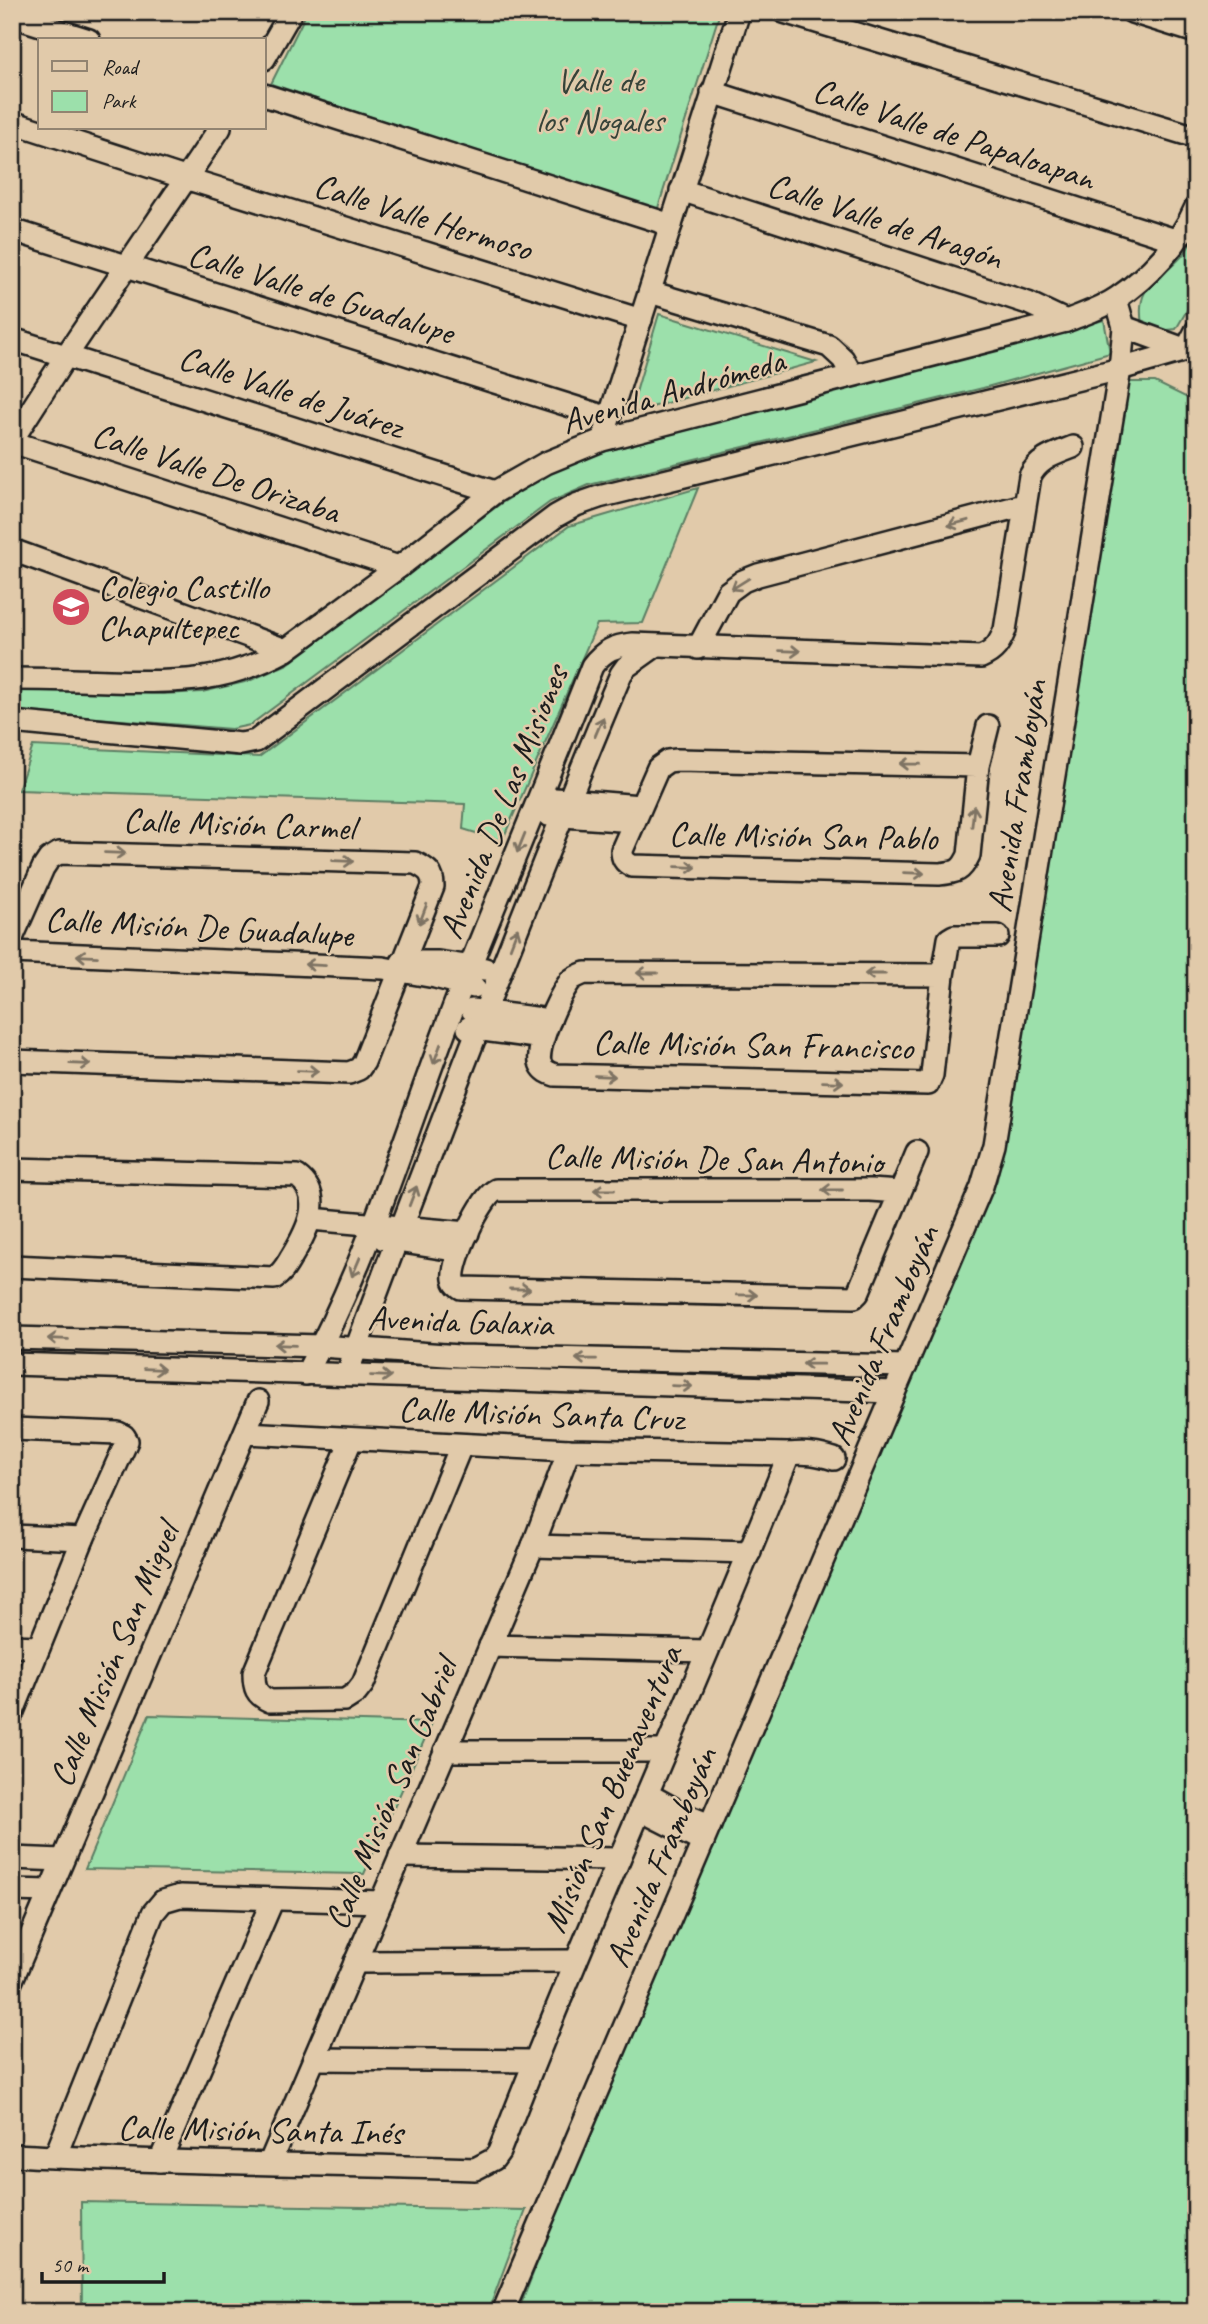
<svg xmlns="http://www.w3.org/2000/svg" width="1208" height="2324" viewBox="0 0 1208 2324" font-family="Caveat,sans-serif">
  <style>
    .green { fill: #9ce0ab; stroke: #5c7e64; stroke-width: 2 }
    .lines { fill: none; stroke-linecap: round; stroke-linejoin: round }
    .minor-casing { stroke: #1c1c1c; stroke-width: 26 }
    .minor { stroke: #e1caaa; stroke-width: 21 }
    .oneway { stroke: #7e7363 }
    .labels { text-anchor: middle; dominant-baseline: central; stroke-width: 5; stroke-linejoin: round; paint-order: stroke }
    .park-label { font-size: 35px; fill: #364339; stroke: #e1caaa }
    .street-label { font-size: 35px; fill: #1c1c1c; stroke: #e1caaa }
    .poi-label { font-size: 35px; fill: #1c1c1c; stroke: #e1caaa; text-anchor: start }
  </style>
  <rect width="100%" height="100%" fill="#e1caaa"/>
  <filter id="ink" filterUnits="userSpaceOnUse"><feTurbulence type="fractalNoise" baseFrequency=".0143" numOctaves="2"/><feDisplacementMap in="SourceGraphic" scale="14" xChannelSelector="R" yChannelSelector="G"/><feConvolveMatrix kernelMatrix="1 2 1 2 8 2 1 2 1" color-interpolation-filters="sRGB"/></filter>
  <g filter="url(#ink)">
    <g class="green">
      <polygon points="307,12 720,12 657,211 271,84"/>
      <path d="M1196 231V295L1176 329 1159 331 1142 324C1135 283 1159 282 1182 256 1189 249 1192 239 1196 231Z"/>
      <polygon points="659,314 816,362 630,413"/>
      <polygon points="1104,320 1110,353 983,388 589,485 550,502 250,725 231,729 12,711 12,687 163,694 202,692 249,681 288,664 500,504 551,473 592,455"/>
      <polygon points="1129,382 1155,382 1196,402 1196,2312 518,2312 630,2024 997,1180"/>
      <polygon points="698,488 643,623 597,624 502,841 463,829 465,804 18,790 33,746 259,757 569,526"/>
      <polygon points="149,1715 432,1723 364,1874 85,1869"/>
      <polygon points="81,2202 526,2210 488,2312 82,2312"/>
    </g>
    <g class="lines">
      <g class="minor-casing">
        <g id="minor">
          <polyline points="784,12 1196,137"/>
          <polyline points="1132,12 1196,32"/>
          <polyline points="12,16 89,40"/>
          <polyline points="264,59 291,12"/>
          <polyline points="712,92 1175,240"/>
          <polyline points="264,95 671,225"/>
          <polyline points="12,122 185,178 641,320"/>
          <polyline points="681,190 1028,303 1066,321"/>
          <polyline points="12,230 609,418"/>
          <polyline points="650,292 829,346 843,359 852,375"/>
          <polyline points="1124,327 1187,350"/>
          <polyline points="12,339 495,492"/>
          <polyline points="605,431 739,12"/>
          <polyline points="12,440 66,356 220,128"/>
          <polyline points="12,442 399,567"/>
          <polyline points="12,550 286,650"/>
          <polyline points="698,648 728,592 743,581 758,575 1024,505"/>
          <path d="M12 679C44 679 77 680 109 681 175 683 226 683 286 650L399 567 495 492 546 463 602 440 1066 321C1083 314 1101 309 1117 298 1148 277 1181 242 1196 207"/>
          <polyline points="12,722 241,744 256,741 556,516 576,505 599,497 1120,369 1186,350 1196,331"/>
          <path d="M978 766 677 760 668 761 658 768 622 850C622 858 624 862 632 866L939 874C957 872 961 872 969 855L978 766 988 726"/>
          <polyline points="555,799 640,806"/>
          <polyline points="549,815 634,821"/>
          <path d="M12 938 43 868 49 859 59 853 415 863C428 869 433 873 433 887L364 1062 359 1069 349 1073 12 1061"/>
          <polyline points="12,952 383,968 435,977 474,987"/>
          <polyline points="402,962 438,962 485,969"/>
          <path d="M943 975 585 973C580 975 574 977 570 981 560 995 533 1050 541 1065 544 1071 549 1073 555 1075L928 1084 932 1075 943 975 949 939 954 936H998"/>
          <polyline points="472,1010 550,1020"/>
          <polyline points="468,1028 543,1038"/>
          <path d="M12 1169 297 1176C326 1197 306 1233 292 1256 287 1264 283 1273 274 1278L12 1266"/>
          <path d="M900 1192 870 1190H496C481 1197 451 1262 454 1279 455 1285 457 1285 461 1288L854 1297 858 1293 917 1152"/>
          <polyline points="311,1219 468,1233"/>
          <polyline points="384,1239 460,1251"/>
          <polyline points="12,1338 321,1346 459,1356 906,1366"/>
          <path d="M351 1363C387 1263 426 1164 464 1065 515 934 566 804 621 674L626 667 654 647"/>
          <polyline points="12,1364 894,1392"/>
          <path d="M306 1374C373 1252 410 1115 462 986 505 879 550 773 592 666 604 650 614 646 633 644L981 657C995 651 999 644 1005 630L1030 476C1039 458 1056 454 1073 447"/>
          <polyline points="12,1429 118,1433 124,1436 127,1441 83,1539 12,1714"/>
          <path d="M245 1433 569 1450 789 1454C806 1452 818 1454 834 1459"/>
          <path d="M351 1440 254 1673C254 1688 256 1695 270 1701L345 1700 356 1693 363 1684 461 1446"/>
          <polyline points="12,1536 83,1539"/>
          <polyline points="533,1546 750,1552"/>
          <polyline points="12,1646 39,1647"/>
          <polyline points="490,1646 707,1651"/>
          <polyline points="445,1751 665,1751"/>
          <polyline points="647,1794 685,1815 710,1825"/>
          <polyline points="640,1810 703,1842"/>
          <polyline points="400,1856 619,1859"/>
          <polyline points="12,1858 62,1860"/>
          <polyline points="12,1890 49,1891"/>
          <polyline points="355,1962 576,1961"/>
          <polyline points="12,1980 258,1401"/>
          <polyline points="314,2059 534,2061"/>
          <path d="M12 2155C166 2163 321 2164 475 2169L494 2159 499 2152C590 1917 696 1688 789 1454"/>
          <polyline points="55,2157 153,1913 163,1901 180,1896 381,1902"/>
          <polyline points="160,2161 273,1899"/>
          <polyline points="270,2162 533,1546 569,1450"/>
          <polyline points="503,2312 982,1186 994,1145 1120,369 1124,327 1116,299"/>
        </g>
      </g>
      <use href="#minor" class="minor"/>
    </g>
    <defs><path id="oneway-shaft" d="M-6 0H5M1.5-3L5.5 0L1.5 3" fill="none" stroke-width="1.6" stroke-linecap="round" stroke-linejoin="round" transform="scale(1.75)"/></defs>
    <g class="oneway">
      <use href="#oneway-shaft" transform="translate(958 523) rotate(165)"/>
      <use href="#oneway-shaft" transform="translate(740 584) rotate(148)"/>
      <use href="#oneway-shaft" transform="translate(790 651) rotate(2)"/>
      <use href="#oneway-shaft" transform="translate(599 727) rotate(-67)"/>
      <use href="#oneway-shaft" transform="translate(910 764) rotate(-179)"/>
      <use href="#oneway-shaft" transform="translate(973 816) rotate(-84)"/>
      <use href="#oneway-shaft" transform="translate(521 843) rotate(112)"/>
      <use href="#oneway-shaft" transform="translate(115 853) rotate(2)"/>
      <use href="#oneway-shaft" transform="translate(343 861) rotate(2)"/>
      <use href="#oneway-shaft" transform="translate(686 867) rotate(2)"/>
      <use href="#oneway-shaft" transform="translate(914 873) rotate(2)"/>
      <use href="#oneway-shaft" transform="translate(423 914) rotate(111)"/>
      <use href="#oneway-shaft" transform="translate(514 938) rotate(-69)"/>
      <use href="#oneway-shaft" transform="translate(87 956) rotate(-177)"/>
      <use href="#oneway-shaft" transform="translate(315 965) rotate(-177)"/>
      <use href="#oneway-shaft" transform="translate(647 973) rotate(-180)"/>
      <use href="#oneway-shaft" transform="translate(875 974) rotate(-180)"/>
      <use href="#oneway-shaft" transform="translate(437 1054) rotate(110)"/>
      <use href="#oneway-shaft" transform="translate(80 1064) rotate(2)"/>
      <use href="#oneway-shaft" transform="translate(308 1071) rotate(2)"/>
      <use href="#oneway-shaft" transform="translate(605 1076) rotate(2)"/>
      <use href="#oneway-shaft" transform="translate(833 1082) rotate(2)"/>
      <use href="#oneway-shaft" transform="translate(604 1190) rotate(-180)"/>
      <use href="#oneway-shaft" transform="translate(832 1190) rotate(-180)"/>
      <use href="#oneway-shaft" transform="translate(413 1196) rotate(-69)"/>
      <use href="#oneway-shaft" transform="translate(356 1267) rotate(113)"/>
      <use href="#oneway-shaft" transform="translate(520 1289) rotate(1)"/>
      <use href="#oneway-shaft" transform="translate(747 1295) rotate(1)"/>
      <use href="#oneway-shaft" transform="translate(58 1339) rotate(-178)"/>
      <use href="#oneway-shaft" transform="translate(285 1345) rotate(-178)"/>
      <use href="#oneway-shaft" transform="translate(586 1359) rotate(-179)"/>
      <use href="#oneway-shaft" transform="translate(813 1364) rotate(-179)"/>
      <use href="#oneway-shaft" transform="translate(154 1369) rotate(2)"/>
      <use href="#oneway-shaft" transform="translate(381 1376) rotate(2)"/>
      <use href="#oneway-shaft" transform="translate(682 1386) rotate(2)"/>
    </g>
  </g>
  <defs>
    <g id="school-disc" transform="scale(2.0125)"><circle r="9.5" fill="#d1495b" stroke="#e1caaa"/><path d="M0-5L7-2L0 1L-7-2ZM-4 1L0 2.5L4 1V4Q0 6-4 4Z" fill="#fff"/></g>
  </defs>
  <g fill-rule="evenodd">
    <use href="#school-disc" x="71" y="607"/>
  </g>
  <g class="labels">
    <g class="park-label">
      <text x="600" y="80">Valle de<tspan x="600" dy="40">los Nogales</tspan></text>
    </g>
    <g class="street-label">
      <text transform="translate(954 134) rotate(18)">Calle Valle de Papaloapan</text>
      <text transform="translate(423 217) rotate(17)">Calle Valle Hermoso</text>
      <text transform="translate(885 221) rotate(18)">Calle Valle de Aragón</text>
      <text transform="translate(321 293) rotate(17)">Calle Valle de Guadalupe</text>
      <text transform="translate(673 391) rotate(-16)">Avenida Andrómeda</text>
      <text transform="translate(291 392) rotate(18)">Calle Valle de Juárez</text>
      <text transform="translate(216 473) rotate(18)">Calle Valle De Orizaba</text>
      <text transform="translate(1017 796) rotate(-81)">Avenida Framboyán</text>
      <text transform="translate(503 802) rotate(-68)">Avenida De Las Misiones</text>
      <text transform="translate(239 824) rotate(2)">Calle Misión Carmel</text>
      <text transform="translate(803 836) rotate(1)">Calle Misión San Pablo</text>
      <text transform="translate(199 927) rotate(3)">Calle Misión De Guadalupe</text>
      <text transform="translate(753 1045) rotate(1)">Calle Misión San Francisco</text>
      <text transform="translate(714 1159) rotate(1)">Calle Misión De San Antonio</text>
      <text transform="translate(460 1321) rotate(2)">Avenida Galaxia</text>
      <text transform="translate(883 1335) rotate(-67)">Avenida Framboyán</text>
      <text transform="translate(541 1414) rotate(2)">Calle Misión Santa Cruz</text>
      <text transform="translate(114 1655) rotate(-67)">Calle Misión San Miguel</text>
      <text transform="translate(612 1789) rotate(-67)">Misión San Buenaventura</text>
      <text transform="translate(391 1794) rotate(-67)">Calle Misión San Gabriel</text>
      <text transform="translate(661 1857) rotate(-67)">Avenida Framboyán</text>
      <text transform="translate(260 2130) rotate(1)">Calle Misión Santa Inés</text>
    </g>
    <g class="poi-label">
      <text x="98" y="587">Colegio Castillo<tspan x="98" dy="40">Chapultepec</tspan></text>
    </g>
  </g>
  <rect width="1208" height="2324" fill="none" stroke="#e1caaa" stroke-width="42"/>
  <rect x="21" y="21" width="1166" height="2282" fill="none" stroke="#1c1c1c" stroke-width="2.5" filter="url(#ink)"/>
  <rect x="38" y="38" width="228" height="91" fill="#e1caaa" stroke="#928471" stroke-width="2"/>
  <rect x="52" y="61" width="35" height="10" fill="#e1caaa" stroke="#928471" stroke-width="2"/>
  <text x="102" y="74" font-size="21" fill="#1c1c1c">Road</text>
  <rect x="52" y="91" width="35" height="21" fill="#9ce0ab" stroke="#928471" stroke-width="2"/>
  <text x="102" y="108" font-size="21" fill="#1c1c1c">Park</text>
  <path d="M42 2272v10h122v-10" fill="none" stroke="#1c1c1c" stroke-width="3.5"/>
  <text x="52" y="2272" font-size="21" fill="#1c1c1c" stroke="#e1caaa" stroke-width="5" paint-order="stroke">50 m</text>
</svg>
